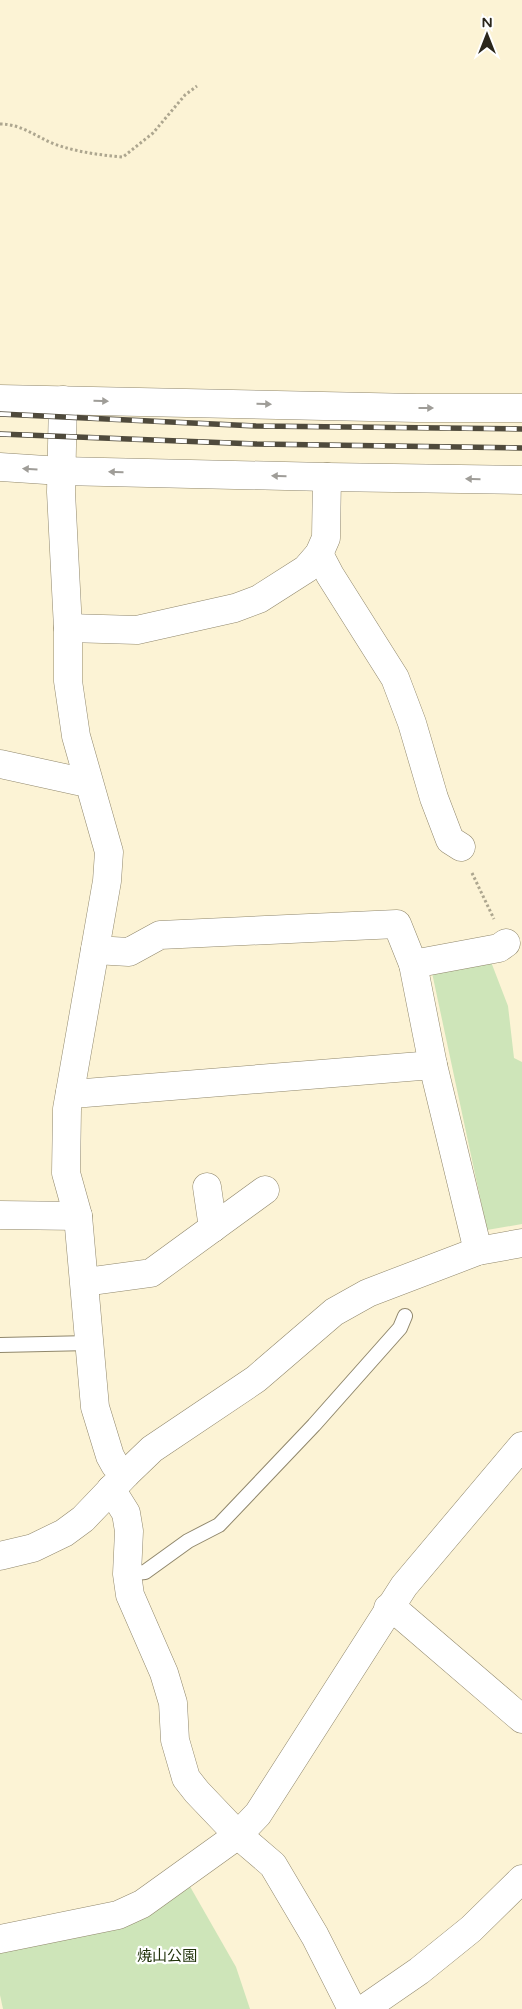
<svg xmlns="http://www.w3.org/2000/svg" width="522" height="2009" viewBox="0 0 522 2009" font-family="'Varela Round','Noto Sans JP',sans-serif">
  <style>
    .green { fill: #cee5b9 }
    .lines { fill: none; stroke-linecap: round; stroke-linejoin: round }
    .lane-casing { stroke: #90876c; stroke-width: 16 }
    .street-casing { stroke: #90876c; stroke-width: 29 }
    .secondary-casing { stroke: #90876c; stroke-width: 29 }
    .path { stroke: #ada68f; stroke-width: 3; stroke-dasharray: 2.5 2.5; stroke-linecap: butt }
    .lane { stroke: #fff; stroke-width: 14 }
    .street { stroke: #fff; stroke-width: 28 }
    .secondary { stroke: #fff; stroke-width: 28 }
    .rail-casing { stroke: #4f4a3c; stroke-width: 5.5 }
    .rail { stroke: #fff; stroke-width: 4; stroke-dasharray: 11; stroke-linecap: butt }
    .oneway { fill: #9f9d98 }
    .labels { text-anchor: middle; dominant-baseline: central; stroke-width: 4.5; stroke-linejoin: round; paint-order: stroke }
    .park-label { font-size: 15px; fill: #22340c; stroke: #fff }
  </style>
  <rect width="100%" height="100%" fill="#fcf3d5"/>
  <g class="green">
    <polygon points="488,954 508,1006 514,1058 522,1062 522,1224 487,1230 431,968"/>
    <polygon points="188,1883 236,1967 250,2009 3,2009 0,1995 0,1948"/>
  </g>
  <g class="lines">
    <g class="lane-casing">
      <g id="lane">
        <polyline points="0,1345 90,1343"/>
        <polyline points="127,1574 145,1572 188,1541 219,1525 314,1425 400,1328 405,1316"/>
      </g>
    </g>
    <g class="street-casing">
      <g id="street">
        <polyline points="0,399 416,408 522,408"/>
        <polyline points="63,400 61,492 68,628 68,681 76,736 109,852 107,881 67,1109 66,1173 78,1216 95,1407 110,1456 115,1465 126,1474"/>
        <polyline points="0,467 61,471"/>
        <polyline points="319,554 330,575 395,678 412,723 434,798 450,840 461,847"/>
        <polyline points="68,628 137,630 235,608 259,599 306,569 319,554 326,538 327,477 522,480"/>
        <polyline points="0,764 78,781 88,781"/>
        <polyline points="95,950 129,952 160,935 397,924 413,964 433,1065 478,1251"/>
        <polyline points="413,964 499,948 506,943"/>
        <polyline points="70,1093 85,1093 433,1065"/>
        <polyline points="207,1187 213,1228"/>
        <polyline points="0,1215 78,1216"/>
        <polyline points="85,1282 151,1273 265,1190"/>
        <polyline points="111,1489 126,1513 129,1531 127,1574 130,1595 164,1673 173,1703 175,1740 186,1778 197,1792 238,1835 273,1865 315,1936 352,2009"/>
        <polyline points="0,1556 33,1548 64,1533 83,1519 126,1474 152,1449 256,1379 334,1312 368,1293 478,1251 522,1243"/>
        <polyline points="388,1608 402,1616 522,1719"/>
        <polyline points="0,1939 118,1915 142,1904 238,1835 258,1814 404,1586 522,1446"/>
      </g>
    </g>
    <g class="secondary-casing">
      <g id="secondary">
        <polyline points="61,471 327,477"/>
        <polyline points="364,2009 419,1971 471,1929 522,1879"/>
      </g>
    </g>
    <g class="path">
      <path d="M0 124C21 124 35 136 54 144 77 152 99 155 123 157L153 133 185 95 197 86"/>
      <polyline points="472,873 494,919"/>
    </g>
    <use href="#lane" class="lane"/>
    <use href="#street" class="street"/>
    <use href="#secondary" class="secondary"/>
    <g class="rail-casing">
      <g id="rail">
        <polyline points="0,414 256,426 522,429"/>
        <polyline points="0,434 257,444 522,448"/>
      </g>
    </g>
    <use href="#rail" class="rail"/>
  </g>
  <defs><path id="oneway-solid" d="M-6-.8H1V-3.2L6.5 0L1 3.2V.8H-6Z" transform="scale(1.25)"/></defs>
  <g class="oneway">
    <use href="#oneway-solid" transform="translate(101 401) rotate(1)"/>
    <use href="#oneway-solid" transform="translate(264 404) rotate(1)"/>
    <use href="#oneway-solid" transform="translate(426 408)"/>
    <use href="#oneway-solid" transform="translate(30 469) rotate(-177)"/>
    <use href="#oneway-solid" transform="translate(116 472) rotate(-179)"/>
    <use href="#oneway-solid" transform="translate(279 476) rotate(-179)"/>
    <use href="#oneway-solid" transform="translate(473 479) rotate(-179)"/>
  </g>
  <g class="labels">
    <g class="park-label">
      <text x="167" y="1956">焼山公園</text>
    </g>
  </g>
  <g transform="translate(487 35)" stroke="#ffffff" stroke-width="4" paint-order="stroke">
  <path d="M0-4L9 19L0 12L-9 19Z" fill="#2a261b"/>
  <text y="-8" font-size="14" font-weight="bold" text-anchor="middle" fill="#2a261b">N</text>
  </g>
</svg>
